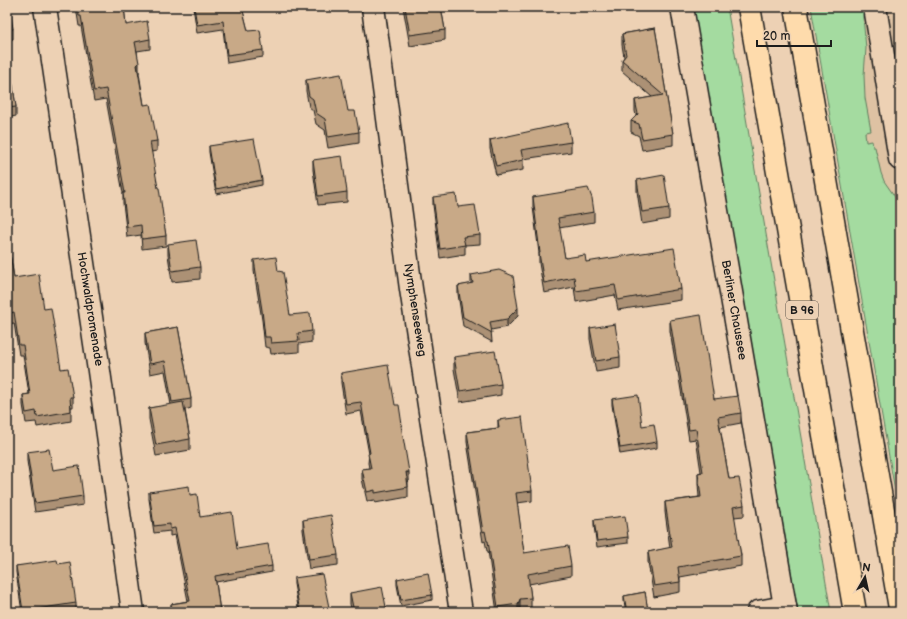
<svg xmlns="http://www.w3.org/2000/svg" width="907" height="619" viewBox="0 0 907 619" font-family="'Balsamiq Sans',sans-serif">
  <style>
    .built { fill: #dec2a3 }
    .green { fill: #a4dba0; stroke: #607c5e }
    .lines { fill: none; stroke-linecap: round; stroke-linejoin: round }
    .minor-casing { stroke: #1c1c1c; stroke-width: 25 }
    .major-casing { stroke: #1c1c1c; stroke-width: 25 }
    .minor { stroke: #edd1b4; stroke-width: 22 }
    .major { stroke: #fedbac; stroke-width: 22 }
    .wall { fill: #ac9174; stroke: #1c1c1c }
    .shaded-wall { fill: #8c765e; stroke: #1c1c1c }
    .building { fill: #c8a987; stroke: #1c1c1c }
    .labels { text-anchor: middle; dominant-baseline: central; stroke-width: 3; stroke-linejoin: round; paint-order: stroke }
    .shield { fill: #edd1b4; stroke: #5b524a; stroke-width: 1 }
    .shield-label { font-size: 11px; font-weight: bold; fill: #1c1c1c }
    .street-label { font-size: 12px; fill: #1c1c1c; stroke: #edd1b4 }
  </style>
  <rect width="100%" height="100%" fill="#edd1b4"/>
  <filter id="ink" filterUnits="userSpaceOnUse"><feTurbulence type="fractalNoise" baseFrequency=".025" numOctaves="2"/><feDisplacementMap in="SourceGraphic" scale="8" xChannelSelector="R" yChannelSelector="G"/><feConvolveMatrix kernelMatrix="1 2 1 2 8 2 1 2 1" color-interpolation-filters="sRGB"/></filter>
  <g filter="url(#ink)">
    <polygon class="built" points="846,7 900,7 900,238 865,185"/>
    <g class="green">
      <polygon points="693,7 727,7 831,612 798,612"/>
      <polygon points="811,7 862,7 866,48 864,75 865,98 871,131 865,132 866,142 872,141 873,147 875,147 881,173 884,181 900,204 900,520"/>
    </g>
    <g class="lines">
      <g class="minor-casing">
        <g id="minor">
          <polyline points="45,7 98,364 133,612"/>
          <polyline points="373,7 411,289 461,612"/>
          <polyline points="682,7 786,612"/>
          <polyline points="875,7 900,159"/>
          <polyline points="758,612 785,607"/>
        </g>
      </g>
      <g class="major-casing">
        <g id="major">
          <polyline points="749,7 855,612"/>
          <polyline points="796,7 900,608"/>
        </g>
      </g>
      <use href="#minor" class="minor"/>
      <use href="#major" class="major"/>
    </g>
    <g class="wall">
      <polygon points="7,7 13,29 13,39 7,40"/>
      <polygon points="76,7 124,7 126,25 150,39 150,49 137,51 139,73 144,105 157,141 157,151 151,152 166,236 166,246 142,249 141,235 127,237 123,203 123,193 106,99 94,101 81,26 79,26"/>
      <polygon points="193,7 242,7 248,31 263,50 263,57 227,63 223,29 197,33"/>
      <polygon points="403,7 441,7 445,30 445,40 410,46"/>
      <polygon points="548,7 568,7 549,10"/>
      <polygon points="655,28 673,134 673,145 642,150 639,136 631,132 631,121 636,116 635,111 635,100 652,97 622,71 622,60 624,57 622,45 622,34"/>
      <polygon points="7,47 16,107 16,116 7,118"/>
      <polygon points="306,80 348,111 359,132 359,143 328,148 325,130 316,124 313,110 309,107 306,91"/>
      <polygon points="490,140 571,142 571,152 523,159 523,170 496,175 490,149"/>
      <polygon points="209,146 262,180 262,185 216,194 209,152"/>
      <polygon points="313,160 347,192 347,202 318,205 313,170"/>
      <polygon points="637,180 669,208 669,219 642,224 637,191"/>
      <polygon points="433,197 458,207 480,235 480,244 465,245 465,254 440,258 433,205"/>
      <polygon points="533,197 594,212 594,222 559,228 565,258 586,262 681,289 681,300 618,310 615,295 576,302 574,287 544,293 539,263 539,253 533,207"/>
      <polygon points="7,235 14,278 44,309 61,369 73,397 73,407 71,407 71,421 37,427 36,422 26,423 23,405 23,395 29,394 23,355 19,355 14,323 7,324"/>
      <polygon points="168,244 200,267 200,279 172,282 168,255"/>
      <polygon points="254,260 278,271 290,315 312,331 312,342 299,344 299,352 271,354 270,348 265,347 262,320 254,271"/>
      <polygon points="471,275 518,316 507,327 491,330 492,342 463,326 458,294 458,286 471,284"/>
      <polygon points="670,320 714,399 741,413 741,423 720,427 729,479 744,505 744,516 734,517 741,556 741,566 680,577 680,592 654,597 648,562 648,552 670,548 665,512 665,502 699,497 698,484 698,473 701,472 696,439 689,440 678,372 677,372 670,331"/>
      <polygon points="178,327 191,399 191,408 185,410 190,439 190,450 156,456 149,419 149,408 171,405 165,371 150,374 145,343 145,333"/>
      <polygon points="590,328 620,357 620,368 596,372 590,339"/>
      <polygon points="454,357 501,384 501,395 460,402 454,369"/>
      <polygon points="341,373 395,405 402,425 402,434 409,481 408,482 408,497 375,503 375,500 367,501 362,479 362,469 369,468 368,463 369,454 361,411 346,414 341,383"/>
      <polygon points="612,399 642,426 657,442 657,448 620,454 612,405"/>
      <polygon points="498,420 532,491 532,501 517,503 524,553 571,566 571,576 529,584 531,598 531,608 520,609 519,612 497,612 488,551 487,551 485,541 483,542 467,442 467,432 498,428"/>
      <polygon points="27,452 53,470 83,496 83,505 35,512 27,461"/>
      <polygon points="149,492 190,495 200,517 237,549 272,566 272,572 216,582 220,612 171,612 171,604 188,601 175,535 170,536 170,531 154,533 149,499"/>
      <polygon points="303,520 338,555 338,565 309,569 303,530"/>
      <polygon points="594,520 628,537 628,543 597,547 594,526"/>
      <polygon points="58,564 76,603 76,609 57,612 22,612 16,572 16,566"/>
      <polygon points="294,578 330,612 299,612 294,584"/>
      <polygon points="397,579 432,595 432,600 401,606 397,585"/>
      <polygon points="645,592 648,612 626,612 624,601 624,596"/>
      <polygon points="350,593 387,612 352,612 350,604"/>
    </g>
    <g class="shaded-wall">
      <polygon points="139,63 139,73 137,75 137,65"/>
      <polygon points="518,308 518,316 507,327 507,319"/>
      <polygon points="406,472 409,472 409,481 406,482"/>
      <polygon points="520,599 520,609 519,612 518,612 518,604"/>
    </g>
    <g class="building">
      <polygon points="7,7 10,7 13,29 7,30"/>
      <polygon points="78,7 124,7 126,25 147,21 150,39 135,42 139,63 137,65 144,105 150,104 157,141 150,142 158,188 159,188 166,236 142,239 141,225 127,227 123,193 125,193 106,89 94,91 81,16 79,16"/>
      <polygon points="194,7 242,7 248,31 260,30 263,50 227,55 223,21 197,25"/>
      <polygon points="405,7 441,7 445,30 410,35"/>
      <polygon points="655,28 673,134 642,139 639,124 631,121 638,114 635,100 663,95 622,60 626,55 622,34"/>
      <polygon points="7,47 16,107 7,108"/>
      <polygon points="341,74 348,111 355,111 359,132 328,137 325,119 316,113 313,99 309,96 306,80"/>
      <polygon points="568,123 571,142 521,150 523,160 496,166 490,140"/>
      <polygon points="254,139 262,180 216,189 209,146"/>
      <polygon points="342,156 347,192 318,196 313,160"/>
      <polygon points="664,175 669,208 642,212 637,180"/>
      <polygon points="588,188 592,198 594,212 558,218 565,258 585,255 586,262 674,248 681,289 618,300 615,285 576,291 574,277 544,283 539,253 540,253 533,197"/>
      <polygon points="456,194 458,207 475,205 480,235 463,237 465,245 440,249 433,197"/>
      <polygon points="7,235 14,278 39,274 44,309 51,308 61,369 68,368 73,397 70,397 71,411 37,417 36,411 26,413 23,395 30,394 23,345 19,345 14,312 7,314"/>
      <polygon points="196,240 200,267 172,271 168,244"/>
      <polygon points="276,257 278,271 283,272 290,315 310,313 312,331 298,333 299,341 271,343 270,337 265,337 262,310 254,260"/>
      <polygon points="499,270 513,276 518,308 507,319 490,322 492,333 463,317 458,286 473,283 471,275"/>
      <polygon points="701,315 714,399 738,396 741,413 718,417 729,479 739,478 744,505 733,507 741,556 678,567 680,582 654,586 648,552 672,547 665,502 701,497 698,473 703,472 696,429 689,430 678,362 677,362 670,320"/>
      <polygon points="615,324 620,357 596,361 590,328"/>
      <polygon points="178,327 191,399 172,402 165,361 150,364 145,333"/>
      <polygon points="495,351 501,384 460,391 454,357"/>
      <polygon points="388,365 395,405 399,405 402,425 401,425 409,472 406,472 408,487 375,493 375,490 367,492 362,469 371,468 368,454 370,453 361,402 346,404 341,373"/>
      <polygon points="638,395 642,426 654,424 657,442 620,448 612,399"/>
      <polygon points="183,402 190,439 156,445 149,408"/>
      <polygon points="522,417 532,491 516,493 524,553 568,546 571,566 528,574 531,598 520,599 518,604 498,607 488,541 487,541 485,531 483,532 467,432 499,428 498,420"/>
      <polygon points="49,449 53,470 79,466 83,496 35,503 27,452"/>
      <polygon points="189,486 190,495 197,494 200,517 232,512 237,549 268,544 272,566 215,576 220,612 172,612 171,604 190,601 175,528 170,529 170,524 154,526 149,492"/>
      <polygon points="331,515 338,555 309,559 303,520"/>
      <polygon points="625,516 628,537 597,541 594,520"/>
      <polygon points="57,560 58,564 70,562 76,603 23,611 16,566"/>
      <polygon points="428,573 432,595 401,600 397,579"/>
      <polygon points="322,574 330,612 300,612 294,578"/>
      <polygon points="382,587 387,612 354,612 350,593"/>
      <polygon points="645,592 648,611 642,612 627,612 624,596"/>
    </g>
  </g>
  <g class="labels">
    <rect class="shield" x="786" y="301" width="32" height="18" rx="3"/>
    <g class="shield-label">
      <text x="802" y="310">B 96</text>
    </g>
    <g class="street-label">
      <text transform="translate(90 309) rotate(81)">Hochwaldpromenade</text>
      <text transform="translate(415 310) rotate(81)">Nymphenseeweg</text>
      <text transform="translate(734 310) rotate(80)">Berliner Chaussee</text>
    </g>
  </g>
  <rect width="907" height="619" fill="none" stroke="#edd1b4" stroke-width="24"/>
  <rect x="12" y="12" width="883" height="595" fill="none" stroke="#1c1c1c" stroke-width="1.5" filter="url(#ink)"/>
  <g transform="translate(865 577) rotate(9)" stroke="#edd1b4" stroke-width="3" paint-order="stroke">
  <path d="M0-3L7 15L0 10L-7 15Z" fill="#1c1c1c"/>
  <text y="-6" font-size="11" font-weight="bold" text-anchor="middle" fill="#1c1c1c">N</text>
  </g>
  <path d="M757 40v6h74v-6" fill="none" stroke="#1c1c1c" stroke-width="2"/>
  <text x="763" y="40" font-size="12" fill="#1c1c1c" stroke="#edd1b4" stroke-width="3" paint-order="stroke">20 m</text>
</svg>
